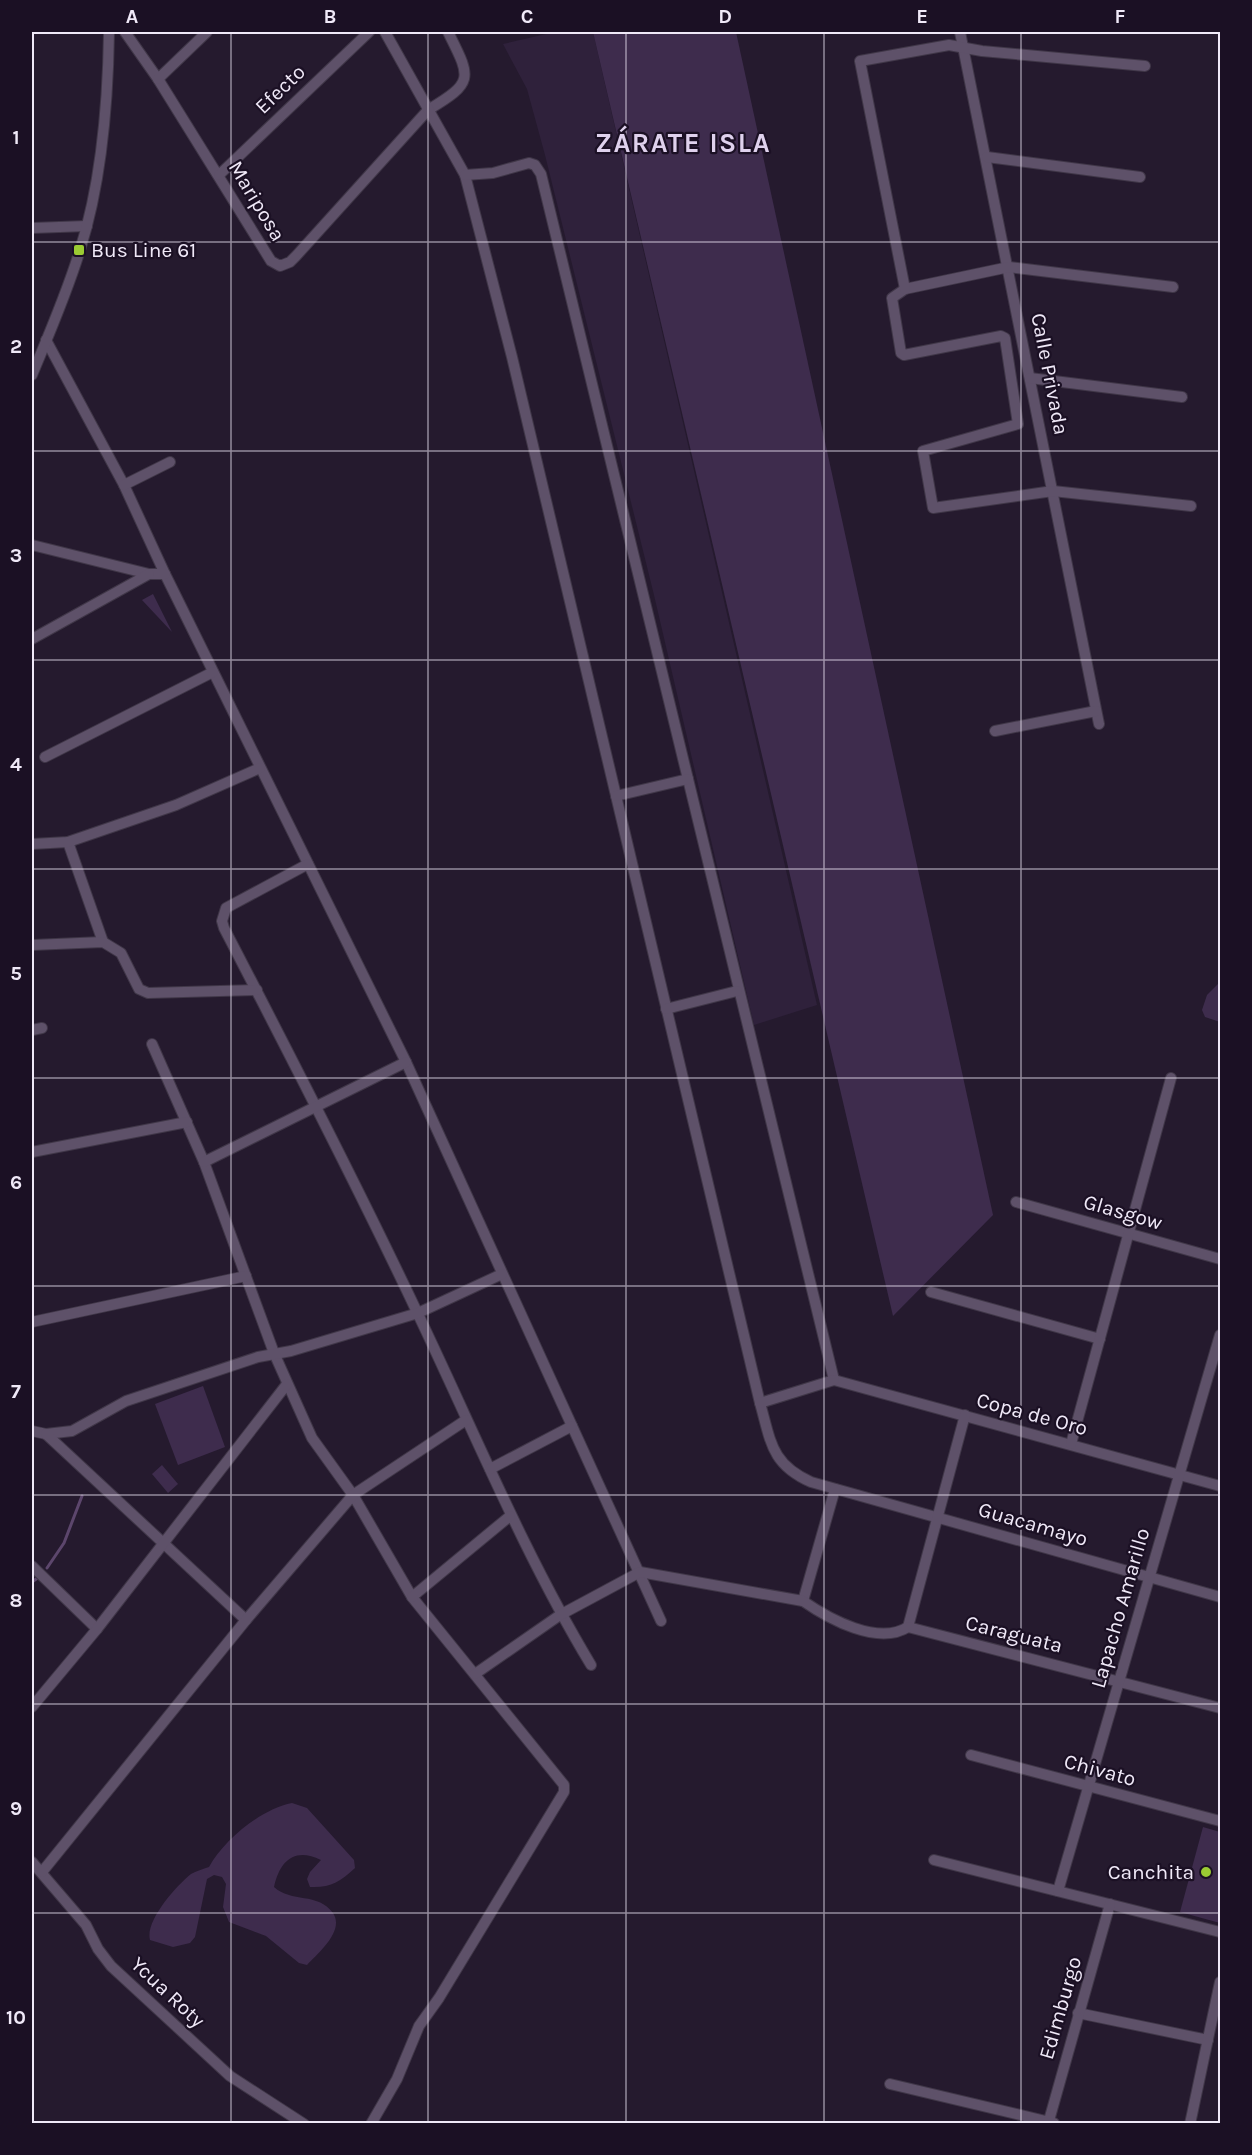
<svg xmlns="http://www.w3.org/2000/svg" width="1252" height="2155" viewBox="0 0 1252 2155" font-family="Karla,sans-serif">
  <style>
    .built { fill: #2f213b }
    .green { fill: #3e2c4d }
    .lines { fill: none; stroke-linecap: round; stroke-linejoin: round }
    .stream { stroke: #5c466c; stroke-width: 3 }
    .minor-casing { stroke: #403748; stroke-width: 12 }
    .minor { stroke: #5e5169; stroke-width: 10 }
    .grid { fill: none; stroke: #f0e9f8; stroke-width: 1.5; stroke-opacity: 0.55 }
    .poi-dot { fill: #9bcb33; stroke: #1b1024; stroke-width: 2 }
    .labels { text-anchor: middle; dominant-baseline: central; stroke-width: 4.5; stroke-linejoin: round; paint-order: stroke }
    .street-label { font-size: 21px; fill: #f0e9f8; stroke: #1b1024 }
    .poi-label { font-size: 21px; fill: #f0e9f8; stroke: #1b1024; text-anchor: start }
    .district-label { font-size: 27px; font-weight: bold; letter-spacing: 1.5px; fill: #dfd1ed; stroke: #1b1024 }
    .neatline { fill: none; stroke: #f0e9f8; stroke-width: 2 }
    .grid-label { font-size: 20px; text-anchor: middle; font-weight: bold; fill: #f0e9f8 }
  </style>
  <rect width="100%" height="100%" fill="#251a2e"/>
  <polygon class="built" points="555,32 593,32 817,1005 754,1025 654,595 545,155 527,89 503,44"/>
  <g class="green">
    <polygon points="593,32 736,32 993,1215 893,1316"/>
    <polygon points="153,594 172,632 142,600"/>
    <polygon points="1220,982 1220,1022 1205,1017 1202,1010 1207,995"/>
    <polygon points="203,1386 225,1447 178,1465 155,1404"/>
    <polygon points="162,1465 178,1484 168,1493 152,1474"/>
    <path d="M292 1803 307 1808 354 1860 355 1868C340 1882 330 1888 310 1887L307 1879 310 1872 321 1860C295 1847 280 1860 274 1887 291 1903 318 1892 333 1913 345 1931 318 1953 307 1965L299 1963 266 1936 229 1922 223 1907 226 1884 222 1877 214 1875 207 1879 195 1937 190 1943 173 1947 150 1940C145 1921 176 1886 191 1874 196 1871 203 1869 209 1867 224 1840 261 1809 292 1803Z"/>
    <polygon points="1203,1827 1220,1832 1220,1923 1180,1912"/>
  </g>
  <g class="lines">
    <g class="stream">
      <polyline points="47,1568 64,1543 82,1496"/>
      <polyline points="32,1582 39,1577"/>
    </g>
    <g class="minor-casing">
      <g id="minor">
        <path d="M125 32 158 79 271 261 280 266 290 262 296 256 428 110C475 82 471 78 448 32"/>
        <path d="M385 32 465 175 512 357 760 1403C771 1442 771 1464 811 1482L1220 1597"/>
        <polyline points="960,32 1099,724"/>
        <polyline points="158,79 207,32"/>
        <polyline points="987,157 1140,177"/>
        <polyline points="219,175 369,32"/>
        <polyline points="465,175 493,173 529,163 535,165 541,174 834,1380"/>
        <polyline points="32,228 87,226"/>
        <polyline points="1173,287 1009,267 905,289 892,298 901,353 904,355 1001,336 1005,338 1018,424 923,451 933,508 1053,491 1191,506"/>
        <polyline points="905,289 860,61 949,45 982,51 1145,66"/>
        <polyline points="46,340 124,485 165,574 406,1062 661,1621"/>
        <path d="M32 375C49 334 67 293 80 250 102 181 108 104 109 32"/>
        <polyline points="1030,378 1182,397"/>
        <polyline points="124,485 170,462"/>
        <polyline points="32,545 149,574 165,574"/>
        <polyline points="32,639 149,574"/>
        <polyline points="995,731 1096,711"/>
        <polyline points="45,757 213,672"/>
        <polyline points="616,796 688,779"/>
        <polyline points="68,842 103,942"/>
        <polyline points="32,844 68,842 176,805 260,768"/>
        <path d="M308 864 226 908 222 921 224 928C290 1055 356 1183 417 1312 474 1431 523 1552 591 1665"/>
        <polyline points="32,945 103,942 121,953 139,989 148,993 257,990"/>
        <polyline points="666,1009 737,991"/>
        <polyline points="32,1030 42,1028"/>
        <polyline points="152,1044 204,1162 274,1353 312,1438 353,1495 412,1597 564,1785 564,1792 439,1998 419,2026 397,2079 371,2124"/>
        <polyline points="32,1152 187,1122"/>
        <polyline points="204,1162 406,1062"/>
        <polyline points="1016,1202 1220,1259"/>
        <polyline points="931,1292 1100,1339"/>
        <polyline points="32,1322 246,1276"/>
        <polyline points="834,1380 1220,1486"/>
        <polyline points="760,1403 834,1380"/>
        <polyline points="32,1431 46,1434 72,1431 126,1401 258,1357 291,1351 418,1313 502,1274"/>
        <polyline points="46,1434 246,1620"/>
        <polyline points="1071,1444 1171,1078"/>
        <polyline points="490,1469 572,1426"/>
        <polyline points="32,1566 97,1629"/>
        <polyline points="412,1597 510,1516"/>
        <polyline points="803,1601 835,1489"/>
        <polyline points="908,1627 965,1415"/>
        <path d="M475 1674 560 1615 640 1572 803 1601C829 1619 878 1646 908 1627L1220 1708"/>
        <polyline points="32,1707 97,1629 287,1384"/>
        <polyline points="971,1755 1220,1821"/>
        <polyline points="934,1860 1220,1932"/>
        <polyline points="32,1862 86,1925 98,1949 111,1966 230,2076 304,2124"/>
        <polyline points="42,1872 246,1620 353,1495 466,1420"/>
        <polyline points="1058,1891 1220,1335"/>
        <polyline points="1078,2013 1208,2040"/>
        <polyline points="890,2084 1054,2123"/>
        <polyline points="1048,2124 1110,1904"/>
        <polyline points="1190,2124 1220,1982"/>
      </g>
    </g>
    <use href="#minor" class="minor"/>
  </g>
  <path class="grid" d="M231 32V2124M428 32V2124M626 32V2124M824 32V2124M1021 32V2124M32 242H1220M32 451H1220M32 660H1220M32 869H1220M32 1078H1220M32 1286H1220M32 1495H1220M32 1704H1220M32 1913H1220"/>
  <g class="poi-dot">
    <rect x="73" y="244" width="12" height="12" rx="3"/>
    <circle cx="1206" cy="1872" r="6"/>
  </g>
  <g class="labels">
    <g class="street-label">
      <text transform="translate(280 89) rotate(-44)">Efecto</text>
      <text transform="translate(257 201) rotate(59)">Mariposa</text>
      <text transform="translate(1050 374) rotate(79)">Calle Privada</text>
      <text transform="translate(1123 1212) rotate(16)">Glasgow</text>
      <text transform="translate(1032 1414) rotate(15)">Copa de Oro</text>
      <text transform="translate(1033 1524) rotate(16)">Guacamayo</text>
      <text transform="translate(1120 1608) rotate(-74)">Lapacho Amarillo</text>
      <text transform="translate(1014 1634) rotate(14)">Caraguata</text>
      <text transform="translate(1100 1770) rotate(15)">Chivato</text>
      <text transform="translate(168 1992) rotate(43)">Ycua Roty</text>
      <text transform="translate(1060 2008) rotate(-74)">Edimburgo</text>
    </g>
    <g class="poi-label">
      <text x="91" y="250">Bus Line 61</text>
      <text x="1194" y="1872" text-anchor="end">Canchita</text>
    </g>
    <g class="district-label">
      <text x="683" y="143">ZÁRATE ISLA</text>
    </g>
  </g>
  <rect width="1252" height="2155" fill="none" stroke="#1b1024" stroke-width="66"/>
  <rect x="33" y="33" width="1186" height="2089" class="neatline"/>
  <g class="grid-label">
    <text x="132" y="23">A</text>
    <text x="330" y="23">B</text>
    <text x="527" y="23">C</text>
    <text x="725" y="23">D</text>
    <text x="922" y="23">E</text>
    <text x="1120" y="23">F</text>
    <text x="16" y="144">1</text>
    <text x="16" y="353">2</text>
    <text x="16" y="562">3</text>
    <text x="16" y="771">4</text>
    <text x="16" y="980">5</text>
    <text x="16" y="1189">6</text>
    <text x="16" y="1398">7</text>
    <text x="16" y="1607">8</text>
    <text x="16" y="1815">9</text>
    <text x="16" y="2024">10</text>
  </g>
</svg>
